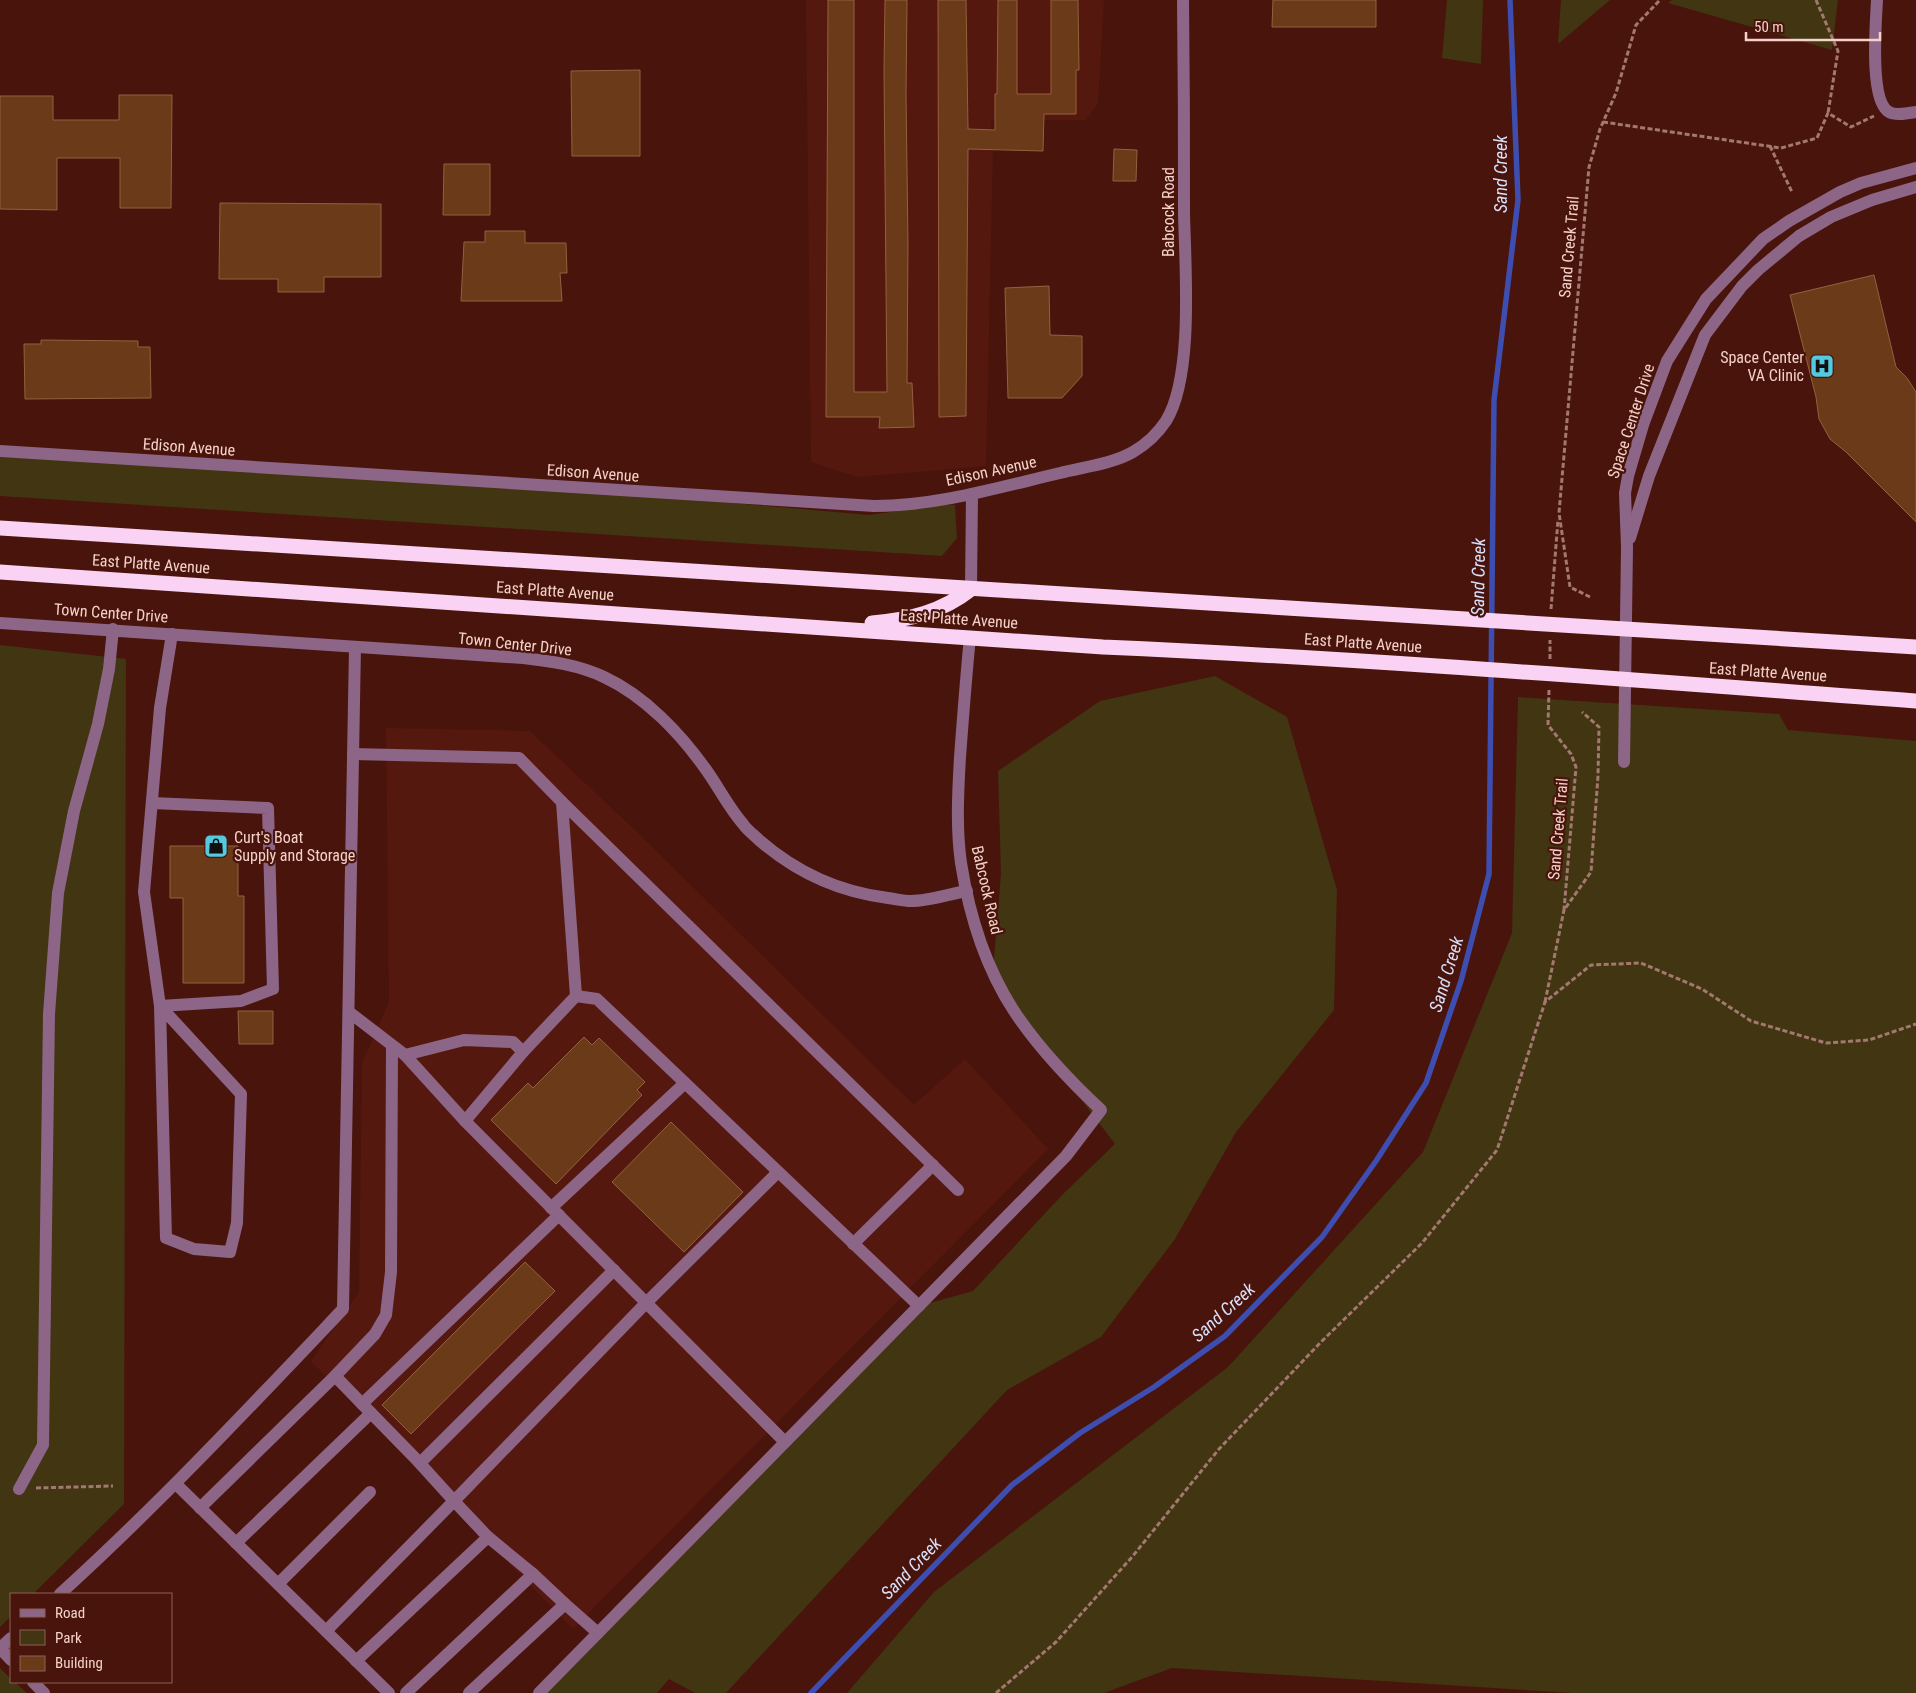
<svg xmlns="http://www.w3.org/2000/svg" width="1916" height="1693" viewBox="0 0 1916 1693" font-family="'Roboto Condensed',sans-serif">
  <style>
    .built { fill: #55180e }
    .green { fill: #413512 }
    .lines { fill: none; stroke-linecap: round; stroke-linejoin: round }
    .stream { stroke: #3e4eb0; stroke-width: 5.5 }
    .building { fill: #6b3a19; stroke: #956040 }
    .path { stroke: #a3786f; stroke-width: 3; stroke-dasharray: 5 2.5; stroke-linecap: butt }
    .minor { stroke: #8d6587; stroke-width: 12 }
    .highway { stroke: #fad2f3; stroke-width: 15 }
    .labels { text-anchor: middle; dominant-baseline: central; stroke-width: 4.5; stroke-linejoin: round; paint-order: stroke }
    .street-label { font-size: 16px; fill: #f4d1c9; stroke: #49140b }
    .poi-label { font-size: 16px; fill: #f4d1c9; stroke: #49140b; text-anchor: end }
    .water-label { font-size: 18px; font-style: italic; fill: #d7dffa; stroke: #49140b }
  </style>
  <rect width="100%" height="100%" fill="#49140b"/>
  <g class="built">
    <polygon points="806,0 1104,0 1098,103 1086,120 991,120 993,150 986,466 857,477 811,462"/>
    <polygon points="386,728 530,731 636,831 914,1105 965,1059 1048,1149 573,1629 311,1361 359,1292 362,1063 389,1002"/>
  </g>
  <g class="green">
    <polygon points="1447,0 1483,0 1481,64 1442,58"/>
    <polygon points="1561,0 1610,0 1558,44"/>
    <polygon points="1672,0 1838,0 1832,50 1668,3"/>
    <polygon points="0,457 565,488 869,515 942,505 955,505 957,538 942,556 0,496"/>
    <polygon points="0,645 126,659 124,1504 33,1594 11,1594 11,1616 0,1627"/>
    <polygon points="1215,676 1287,717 1337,890 1334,1010 1236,1132 1175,1239 1101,1337 1007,1390 726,1693 695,1693 669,1679 657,1693 539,1693 919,1306 973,1291 1062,1195 1115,1144 1058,1069 993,971 1001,873 998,771 1100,701"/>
    <polygon points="1518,697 1779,714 1788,730 1916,741 1916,1693 1574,1693 1172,1668 1104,1693 847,1693 934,1592 1228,1367 1423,1152 1512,933"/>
    <polygon points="0,1668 11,1679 11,1682 15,1682 27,1693 0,1693"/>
  </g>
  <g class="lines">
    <polyline class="stream" points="811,1693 1012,1485 1080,1433 1154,1387 1225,1336 1322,1237 1376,1161 1426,1083 1461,981 1489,874 1494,400 1518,200 1510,0"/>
  </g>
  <g class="building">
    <polygon points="828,0 854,0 854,392 887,392 884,71 885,0 907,0 906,95 908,244 907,383 912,383 914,427 879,428 880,417 826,417"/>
    <polygon points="938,0 966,0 968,129 995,130 995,94 997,94 998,0 1017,0 1017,94 1051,94 1051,0 1078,0 1079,70 1076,70 1076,114 1044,114 1043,151 968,149 966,416 939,417"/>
    <polygon points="1273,0 1376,0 1376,27 1272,27"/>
    <polygon points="640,70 640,156 572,156 571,71"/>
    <polygon points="119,95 172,95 171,208 120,208 120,158 57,158 57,210 0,209 0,96 53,96 53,120 119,120"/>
    <polygon points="1114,149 1137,150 1136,181 1113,181"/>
    <polygon points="444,164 490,164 490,215 443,215"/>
    <polygon points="220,203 381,204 381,277 324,277 324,292 278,292 278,279 219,279"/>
    <polygon points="485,231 525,231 525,243 566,243 567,273 560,273 562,301 461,301 464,242 485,242"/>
    <polygon points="1874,275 1896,367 1907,378 1916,392 1916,522 1846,452 1830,439 1819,419 1816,397 1790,295"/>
    <polygon points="1049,286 1050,335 1082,336 1082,376 1062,398 1008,398 1005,288"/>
    <polygon points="41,340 138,341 138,347 150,347 151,398 25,399 24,344 41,344"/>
    <polygon points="170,846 238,846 238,896 244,896 244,983 183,983 183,898 170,898"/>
    <polygon points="238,1011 273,1011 273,1044 239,1044"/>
    <polygon points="584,1037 592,1045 599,1038 645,1082 637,1090 642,1095 556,1184 491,1120 528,1083 533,1088"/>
    <polygon points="671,1122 743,1192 684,1252 612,1182"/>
    <polygon points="525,1262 555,1291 411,1434 382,1405"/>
  </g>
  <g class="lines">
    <g class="path">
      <polyline points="1816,0 1838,51 1828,113"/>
      <polyline points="1603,122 1781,148 1817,138 1828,113 1851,127 1874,116"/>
      <polyline points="1770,146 1792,192"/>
      <polyline points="1590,597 1570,587 1559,513 1589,167 1600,129 1616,93 1636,25 1660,0"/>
      <polyline points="1551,609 1558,520"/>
      <polyline points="1550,659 1550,640"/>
      <polyline points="1549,690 1548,725 1571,754 1576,767 1564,910 1591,872 1598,776 1599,727 1582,712"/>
      <polyline points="1545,1002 1564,910"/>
      <polyline points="36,1488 113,1486"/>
      <polyline points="996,1693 1056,1642 1132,1557 1219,1449 1321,1342 1422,1243 1497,1150 1545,1002 1591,965 1641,963 1702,989 1751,1021 1826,1043 1869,1040 1916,1024"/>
    </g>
    <g class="minor">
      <path d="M1877 0C1876 21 1869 101 1889 112 1896 116 1909 113 1916 112"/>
      <path d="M0 451 874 506C937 506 1000 487 1060 473 1083 467 1112 464 1133 452 1145 445 1158 433 1166 421 1194 376 1185 266 1184 212 1184 141 1184 71 1183 0"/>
      <polyline points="1630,538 1649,476 1705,335 1742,286 1758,270 1799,236 1831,217 1872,200 1916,187"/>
      <polyline points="971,589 972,494"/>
      <path d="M0 623 523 658C550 661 579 665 604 677 645 696 681 734 707 771 719 788 729 808 743 824 747 830 754 835 759 840 797 873 838 892 888 898 896 899 904 901 911 901 929 901 949 894 967 891"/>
      <polyline points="353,754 519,758 562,802"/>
      <polyline points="1624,762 1627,547 1625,493 1628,476 1643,425 1667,361 1706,299 1763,239 1789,221 1840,192 1861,183 1916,168"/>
      <polyline points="152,803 268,808 273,989 241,1001 160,1006"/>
      <polyline points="576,996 562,802 958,1190"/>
      <polyline points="160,1006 241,1094 237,1223 230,1252 194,1249 166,1238 160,1006 144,892 160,708 172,634"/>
      <polyline points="349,1012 405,1055 464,1040 513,1042 523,1052"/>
      <polyline points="405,1055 465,1121"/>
      <polyline points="551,1208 685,1083"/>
      <polyline points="853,1244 933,1165"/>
      <polyline points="335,1376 375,1334 386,1315 391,1272 392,1046"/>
      <polyline points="362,1404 559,1215"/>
      <polyline points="371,1413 415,1458 454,1501 646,1303 778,1172"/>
      <polyline points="785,1442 465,1121 523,1052 576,996 597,999 919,1306"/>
      <polyline points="420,1463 614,1270"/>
      <polyline points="176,1484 389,1693"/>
      <polyline points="19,1489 43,1445 49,1014 58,893 74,811 98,724 109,669 113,629"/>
      <polyline points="200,1508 335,1376 371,1413 236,1543"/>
      <polyline points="488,1537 533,1574"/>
      <polyline points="278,1584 370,1492"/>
      <path d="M60 1594C159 1504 251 1406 343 1309L355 647"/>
      <polyline points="565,1604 598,1633"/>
      <polyline points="326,1631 454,1501 488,1537 356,1661"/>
      <polyline points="11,1638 0,1648 11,1660"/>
      <polyline points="33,1682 44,1693"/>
      <polyline points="406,1693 533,1574 565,1604 469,1693"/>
      <path d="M539 1693 1066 1156 1101 1110C1069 1080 1039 1049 1014 1011 986 968 969 914 961 863 956 828 958 792 960 757 963 717 966 677 970 637"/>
    </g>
    <g class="highway">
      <polyline points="0,528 1916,647"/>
      <path d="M0 572 1103 647C1375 659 1645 681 1916 701"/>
      <path d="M872 623C909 620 942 612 971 589"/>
    </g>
  </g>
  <defs>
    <g id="hospital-square" transform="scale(1.25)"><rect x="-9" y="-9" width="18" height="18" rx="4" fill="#55cadf" stroke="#49140b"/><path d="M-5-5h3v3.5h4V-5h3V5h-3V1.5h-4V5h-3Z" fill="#111"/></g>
    <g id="shop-square" transform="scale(1.25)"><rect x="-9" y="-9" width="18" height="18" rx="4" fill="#55cadf" stroke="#49140b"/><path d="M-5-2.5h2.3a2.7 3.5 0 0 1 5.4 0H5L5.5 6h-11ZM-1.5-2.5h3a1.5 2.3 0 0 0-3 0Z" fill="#111"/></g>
  </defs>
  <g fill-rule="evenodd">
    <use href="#hospital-square" x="1822" y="366"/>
    <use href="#shop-square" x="216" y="846"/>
  </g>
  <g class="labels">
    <g class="street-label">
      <text transform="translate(1168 212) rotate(-90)">Babcock Road</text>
      <text transform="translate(1569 247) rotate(-85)">Sand Creek Trail</text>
      <text transform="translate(1631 421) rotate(-72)">Space Center Drive</text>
      <text transform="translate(189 447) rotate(4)">Edison Avenue</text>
      <text transform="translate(991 471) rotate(-12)">Edison Avenue</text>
      <text transform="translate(593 473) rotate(4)">Edison Avenue</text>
      <text transform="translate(151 564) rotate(4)">East Platte Avenue</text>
      <text transform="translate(555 591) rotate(4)">East Platte Avenue</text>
      <text transform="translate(111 613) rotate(4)">Town Center Drive</text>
      <text transform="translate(959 619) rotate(4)">East Platte Avenue</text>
      <text transform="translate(1363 643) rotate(4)">East Platte Avenue</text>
      <text transform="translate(515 644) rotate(6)">Town Center Drive</text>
      <text transform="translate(1768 672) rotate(4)">East Platte Avenue</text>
      <text transform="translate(1558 829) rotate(-85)">Sand Creek Trail</text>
      <text transform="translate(987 890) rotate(77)">Babcock Road</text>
    </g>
    <g class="poi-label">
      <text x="1804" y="357">Space Center<tspan x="1804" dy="18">VA Clinic</tspan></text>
      <text x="234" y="837" text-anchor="start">Curt's Boat<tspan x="234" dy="18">Supply and Storage</tspan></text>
    </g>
    <g class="water-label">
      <text transform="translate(1500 174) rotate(-90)">Sand Creek</text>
      <text transform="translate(1478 577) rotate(-89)">Sand Creek</text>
      <text transform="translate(1446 974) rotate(-73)">Sand Creek</text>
      <text transform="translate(1223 1312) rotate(-42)">Sand Creek</text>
      <text transform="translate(911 1568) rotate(-46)">Sand Creek</text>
    </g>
  </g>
  <rect x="10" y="1593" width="162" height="90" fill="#49140b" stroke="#8d6057"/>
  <rect x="20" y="1609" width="25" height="8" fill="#8d6587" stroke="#8d6057"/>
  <text x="55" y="1618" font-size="15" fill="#f4d1c9">Road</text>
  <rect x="20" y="1630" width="25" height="15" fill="#413512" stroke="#8d6057"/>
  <text x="55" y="1643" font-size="15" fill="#f4d1c9">Park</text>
  <rect x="20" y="1656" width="25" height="15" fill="#6b3a19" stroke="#8d6057"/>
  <text x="55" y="1668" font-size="15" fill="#f4d1c9">Building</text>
  <path d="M1746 32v8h134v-8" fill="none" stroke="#f4d1c9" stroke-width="2.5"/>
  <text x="1754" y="32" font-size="15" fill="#f4d1c9" stroke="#49140b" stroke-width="4" paint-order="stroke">50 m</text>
</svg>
